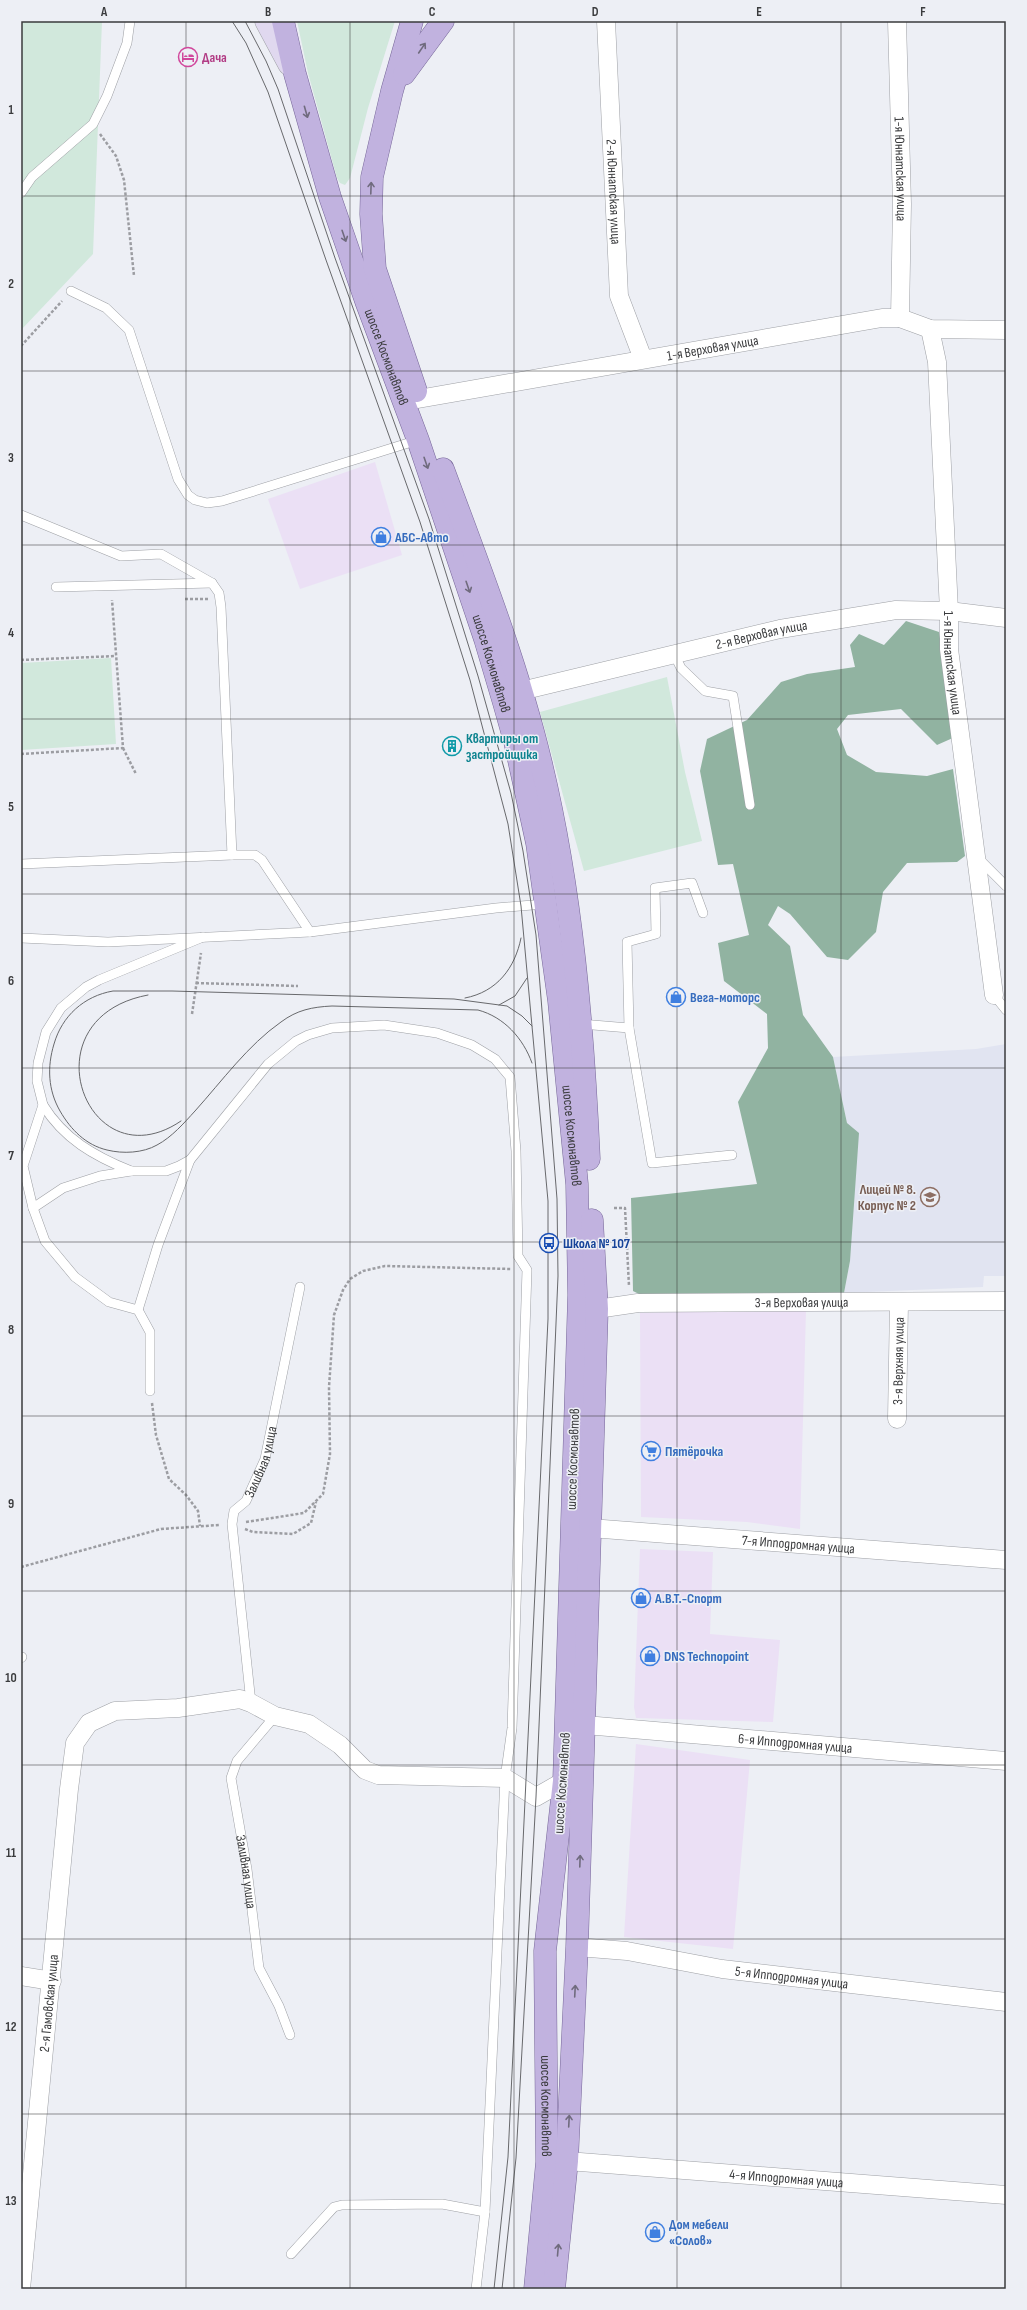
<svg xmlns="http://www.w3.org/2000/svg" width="1027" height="2310" viewBox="0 0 1027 2310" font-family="'Sofia Sans Condensed',sans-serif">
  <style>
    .commercial { fill: #ebe0f5 }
    .built { fill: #e1e4f1 }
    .green { fill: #d1e8dc }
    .forest { fill: #91b3a1 }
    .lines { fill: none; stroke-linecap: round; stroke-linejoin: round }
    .lane-casing { stroke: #9ea0a5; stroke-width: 10 }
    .street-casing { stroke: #9ea0a5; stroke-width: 19 }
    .secondary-casing { stroke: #9ea0a5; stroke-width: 23 }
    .primary-casing { stroke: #776799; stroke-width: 23 }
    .path { stroke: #9c9da2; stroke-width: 2.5; stroke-dasharray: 3 2; stroke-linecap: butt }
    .lane { stroke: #fff; stroke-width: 9 }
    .street { stroke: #fff; stroke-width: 18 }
    .secondary { stroke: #e0d8ef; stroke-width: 22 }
    .primary { stroke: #c1b2df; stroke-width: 22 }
    .tram { stroke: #68696c; stroke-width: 1 }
    .oneway { stroke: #706b7e }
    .grid { fill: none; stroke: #3a3b3d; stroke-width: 1; stroke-opacity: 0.55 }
    .labels { text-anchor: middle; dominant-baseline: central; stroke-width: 3; stroke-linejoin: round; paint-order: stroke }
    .hotel-label { font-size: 14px; font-weight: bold; fill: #b23c85; stroke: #edeff5; text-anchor: start }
    .street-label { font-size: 14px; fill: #3a3b3d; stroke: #edeff5 }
    .shop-label { font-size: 14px; font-weight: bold; fill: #366cbe; stroke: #edeff5; text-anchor: start }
    .culture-label { font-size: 14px; font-weight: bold; fill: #0d838f; stroke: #edeff5; text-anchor: start }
    .education-label { font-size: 14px; font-weight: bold; fill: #785e54; stroke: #edeff5; text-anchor: end }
    .transit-label { font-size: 14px; font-weight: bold; fill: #164399; stroke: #edeff5; text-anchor: start }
    .neatline { fill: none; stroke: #3a3b3d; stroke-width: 1.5 }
    .grid-label { font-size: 13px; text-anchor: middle; font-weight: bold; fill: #3a3b3d }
  </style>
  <rect width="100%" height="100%" fill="#edeff5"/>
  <g class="commercial">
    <polygon points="375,462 402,555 300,589 268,499"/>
    <polygon points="803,1309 806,1311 800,1529 747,1522 641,1517 640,1313"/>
    <polygon points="640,1549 713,1552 710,1634 780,1640 773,1722 636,1718 634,1707"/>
    <polygon points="636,1744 750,1760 733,1949 624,1937"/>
  </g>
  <polygon class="built" points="1006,1044 1006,1276 984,1276 983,1287 844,1293 850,1261 847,1123 833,1057 976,1049"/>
  <g class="green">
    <polygon points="21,21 102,21 93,254 21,330"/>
    <polygon points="297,21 395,21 368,108 350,178 345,185 340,183 337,178 308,73"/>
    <polygon points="111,658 116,744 21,750 21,663"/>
    <polygon points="667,677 685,772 702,841 584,871 540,712"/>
  </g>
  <polygon class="forest" points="906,621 939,632 955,737 937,745 901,709 848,715 837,729 847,755 876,772 927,776 953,769 965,856 957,862 907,863 883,892 876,932 848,960 827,957 790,914 778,906 768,925 790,946 803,1015 833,1057 847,1123 859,1133 850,1261 844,1293 651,1300 633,1291 631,1198 757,1184 738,1102 768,1048 767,1014 724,981 718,943 749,935 733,864 718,865 700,771 707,739 747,720 781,682 807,674 855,667 850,645 859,634 884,645"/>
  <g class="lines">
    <g class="lane-casing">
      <g id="lane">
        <polyline points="21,193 32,177 93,124 107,96 127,43 130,21"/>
        <polyline points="71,291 106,308 129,330 178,479 188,495 195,500 207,503 222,501 418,440"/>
        <polyline points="21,515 121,556 161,554 212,583 219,593 221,607 232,855 255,855 262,860 310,932"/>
        <polyline points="56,587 212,583"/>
        <polyline points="674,654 681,668 705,691 733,696 750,805"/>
        <polyline points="978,858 1006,886"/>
        <polyline points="21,864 232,855"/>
        <polyline points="21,938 108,942 310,932 496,908 545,904"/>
        <polyline points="994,995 1006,1010"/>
        <polyline points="581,1024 629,1028 652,1163 732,1155"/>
        <polyline points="629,1028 627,942 656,934 655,888 692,883 703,913"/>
        <path d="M43 1105C64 1139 94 1156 131 1171"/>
        <polyline points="33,1208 63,1188 100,1176 131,1171 166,1171 179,1166 190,1160 268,1064 296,1041 308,1035 332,1028 384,1025 437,1033 472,1045 495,1059 510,1077 516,1151 518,1256 527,1270 512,1728 505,1778 485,2212 476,2289"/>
        <polyline points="138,1310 158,1245 190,1160"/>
        <polyline points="150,1391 150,1332 138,1310 109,1302 75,1277 45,1241 33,1208 23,1166 43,1105 37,1081 38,1063 46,1032 61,1008 86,987 99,980 203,937"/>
        <polyline points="21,1658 22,1657"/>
        <path id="s1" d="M251 1703 232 1524 234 1511 246 1501 265 1459 300 1287"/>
        <path id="s2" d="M275 1716 237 1761 231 1778 247 1869 259 1968 279 2006 290 2035"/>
        <polyline points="291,2254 334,2207 342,2205 442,2204 485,2212"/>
      </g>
    </g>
    <g class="street-casing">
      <g id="street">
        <path id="s3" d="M606 21 619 296 643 359"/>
        <path id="s4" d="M897 21 902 204 900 318"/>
        <path id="s5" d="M930 329 937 362 949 611V649L994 995"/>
        <path id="s6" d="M418 399 882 318H900L930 329 1006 330"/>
        <path id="s7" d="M521 691 780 629 896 610 949 611 1006 618"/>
        <path id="s8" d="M597 1309 638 1303 1006 1301"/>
        <path id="s9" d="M897 1419 899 1303"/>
        <path id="s10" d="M590 1528 1006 1560"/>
        <path id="s11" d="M585 1725 1006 1761"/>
        <path id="s12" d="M577 1947 627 1951 722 1969 1006 2002"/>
        <polyline points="21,1976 52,1981"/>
        <path id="s13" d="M567 2161 1006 2195"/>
        <path id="s14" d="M21 2289 69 1789 75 1743 89 1723 115 1711 178 1708 240 1699 251 1703 275 1716 309 1724 340 1745 365 1770 378 1775 505 1778 536 1797 564 1781"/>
      </g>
    </g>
    <g class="secondary-casing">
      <polyline id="secondary" points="266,21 289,64"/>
    </g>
    <g class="primary-casing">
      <g id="primary">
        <path id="s15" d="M283 21 295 74 330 197 367 304 418 440 485 639 504 703 515 742 537 843 559 1001 577 1184 579 1295 564 1781 545 1951 547 2162 535 2289"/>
        <polyline points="412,21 392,91 372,177 371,214 375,269 416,391"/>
        <polyline points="404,74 443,21"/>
        <path d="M443 469C479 566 517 663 541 763 572 892 583 1027 589 1159"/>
        <polyline points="554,2289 567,2161 577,1947 597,1309 592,1220"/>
      </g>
    </g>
    <g class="path">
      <polyline points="100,134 116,156 124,180 134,276"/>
      <polyline points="21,346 62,301"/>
      <polyline points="185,599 208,599"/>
      <polyline points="21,660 116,656"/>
      <polyline points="123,748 136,774"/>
      <polyline points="21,754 123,748 112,600"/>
      <polyline points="196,983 298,986"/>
      <polyline points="192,1014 201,953"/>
      <polyline points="614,1208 625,1208 629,1286"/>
      <polyline points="152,1403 156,1435 169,1479 186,1495 198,1511 200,1526"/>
      <polyline points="246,1522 304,1513 323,1494 330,1454 329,1387 334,1315 343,1290 350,1279 363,1271 385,1266 511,1269"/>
      <polyline points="245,1529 253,1532 293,1534 311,1523 316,1502"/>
      <polyline points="21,1567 161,1529 219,1525"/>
    </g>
    <use href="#lane" class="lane"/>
    <use href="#street" class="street"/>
    <use href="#secondary" class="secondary"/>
    <use href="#primary" class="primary"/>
    <g class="tram">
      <polyline points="232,21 246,43 268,92 326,260 420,522 470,680 508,824 521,906 548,1201 548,1319 508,2157 494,2289"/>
      <polyline points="245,21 266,61 278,89 335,258 429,519 478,676 511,793 523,851 536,935 557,1199 558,1276 536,1797 516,2158 502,2289"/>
      <path d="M148 995C24 1018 87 1185 181 1121"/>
      <path d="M465 998C497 992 515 968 521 938"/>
      <polyline points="499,1005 515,996 527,978"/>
      <path d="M532 1026 522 1016 507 1006 454 999 172 991H113C84 996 62 1016 54 1044 47 1067 48 1090 60 1111 71 1130 86 1145 107 1150 123 1154 143 1153 157 1145 172 1137 184 1123 195 1111 222 1081 248 1045 281 1022 297 1010 312 1007 332 1006L478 1010C504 1017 523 1038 532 1063"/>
    </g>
  </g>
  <defs><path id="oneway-shaft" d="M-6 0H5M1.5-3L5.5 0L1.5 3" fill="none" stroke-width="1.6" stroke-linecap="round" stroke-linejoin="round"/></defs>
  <g class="oneway">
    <use href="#oneway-shaft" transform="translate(422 48) rotate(-56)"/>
    <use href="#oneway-shaft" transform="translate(306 112) rotate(74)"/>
    <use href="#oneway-shaft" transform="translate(371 188) rotate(-88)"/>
    <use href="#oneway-shaft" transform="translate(344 236) rotate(71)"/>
    <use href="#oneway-shaft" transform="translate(426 463) rotate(71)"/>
    <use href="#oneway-shaft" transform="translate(468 587) rotate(71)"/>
    <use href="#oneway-shaft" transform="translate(580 1861) rotate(-88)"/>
    <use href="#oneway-shaft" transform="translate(575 1991) rotate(-87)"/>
    <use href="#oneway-shaft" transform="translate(569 2121) rotate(-87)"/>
    <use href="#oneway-shaft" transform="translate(558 2250) rotate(-85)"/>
  </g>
  <path class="grid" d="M186 21V2289M350 21V2289M514 21V2289M677 21V2289M841 21V2289M21 196H1006M21 371H1006M21 545H1006M21 719H1006M21 894H1006M21 1068H1006M21 1242H1006M21 1416H1006M21 1591H1006M21 1765H1006M21 1939H1006M21 2114H1006"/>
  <defs>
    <g id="hotel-ring" transform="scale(1)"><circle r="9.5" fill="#edeff5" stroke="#d1479c" stroke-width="1.5"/><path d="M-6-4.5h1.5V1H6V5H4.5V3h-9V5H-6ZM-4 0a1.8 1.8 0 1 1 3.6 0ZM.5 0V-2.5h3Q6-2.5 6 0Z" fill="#d1479c"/></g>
    <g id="shop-ring" transform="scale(1)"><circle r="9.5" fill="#edeff5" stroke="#3f7fe0" stroke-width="1.5"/><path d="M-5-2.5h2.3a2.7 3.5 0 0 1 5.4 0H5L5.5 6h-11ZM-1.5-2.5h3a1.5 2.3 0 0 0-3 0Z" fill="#3f7fe0"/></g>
    <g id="building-ring" transform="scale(1)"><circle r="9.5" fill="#edeff5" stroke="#0f9aa8" stroke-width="1.5"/><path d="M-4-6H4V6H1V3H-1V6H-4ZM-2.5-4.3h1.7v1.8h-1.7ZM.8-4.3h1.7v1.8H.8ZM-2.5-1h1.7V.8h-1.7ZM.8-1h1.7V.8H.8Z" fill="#0f9aa8"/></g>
    <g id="school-ring" transform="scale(1)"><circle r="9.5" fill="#edeff5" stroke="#8d6e63" stroke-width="1.5"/><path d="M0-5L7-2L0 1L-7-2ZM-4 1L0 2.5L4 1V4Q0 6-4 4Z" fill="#8d6e63"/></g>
    <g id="bus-ring" transform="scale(1)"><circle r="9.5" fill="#edeff5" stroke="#1a4fb4" stroke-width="1.5"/><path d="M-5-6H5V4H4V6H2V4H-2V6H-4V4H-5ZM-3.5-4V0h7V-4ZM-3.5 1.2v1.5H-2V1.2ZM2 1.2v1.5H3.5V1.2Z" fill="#1a4fb4"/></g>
    <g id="supermarket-ring" transform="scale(1)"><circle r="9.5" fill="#edeff5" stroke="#3f7fe0" stroke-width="1.5"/><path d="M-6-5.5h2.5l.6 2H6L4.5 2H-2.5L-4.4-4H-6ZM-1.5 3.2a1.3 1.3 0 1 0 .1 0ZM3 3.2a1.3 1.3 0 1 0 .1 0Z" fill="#3f7fe0"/></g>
  </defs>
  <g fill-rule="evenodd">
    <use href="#hotel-ring" x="188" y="57"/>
    <use href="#shop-ring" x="381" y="537"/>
    <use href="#building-ring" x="452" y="746"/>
    <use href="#shop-ring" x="676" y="997"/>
    <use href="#school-ring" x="930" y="1197"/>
    <use href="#bus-ring" x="549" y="1243"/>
    <use href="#supermarket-ring" x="651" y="1451"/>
    <use href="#shop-ring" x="641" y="1598"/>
    <use href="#shop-ring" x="650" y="1656"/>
    <use href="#shop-ring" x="655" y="2232"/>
  </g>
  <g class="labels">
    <g class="hotel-label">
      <text x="202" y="57">Дача</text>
    </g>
    <g class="street-label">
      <text stroke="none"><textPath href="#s4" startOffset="148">1-я Юннатская улица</textPath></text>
      <text stroke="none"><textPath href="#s3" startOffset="171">2-я Юннатская улица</textPath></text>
      <text stroke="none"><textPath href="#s6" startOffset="299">1-я Верховая улица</textPath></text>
      <text stroke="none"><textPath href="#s15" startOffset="352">шоссе Космонавтов</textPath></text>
      <text stroke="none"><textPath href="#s7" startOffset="247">2-я Верховая улица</textPath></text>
      <text stroke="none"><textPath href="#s15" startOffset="676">шоссе Космонавтов</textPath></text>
      <text stroke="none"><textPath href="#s5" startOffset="335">1-я Юннатская улица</textPath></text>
      <text stroke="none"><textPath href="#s15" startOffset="1156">шоссе Космонавтов</textPath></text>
      <text stroke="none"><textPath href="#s8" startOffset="205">3-я Верховая улица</textPath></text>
      <text stroke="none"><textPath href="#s9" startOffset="58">3-я Верхняя улица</textPath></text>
      <text transform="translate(573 1459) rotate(-88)">шоссе Космонавтов</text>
      <text stroke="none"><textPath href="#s1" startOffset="251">Заливная улица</textPath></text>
      <text stroke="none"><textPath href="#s10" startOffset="209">7-я Ипподромная улица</textPath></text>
      <text stroke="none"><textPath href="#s11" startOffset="211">6-я Ипподромная улица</textPath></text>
      <text transform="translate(562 1783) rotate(-86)">шоссе Космонавтов</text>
      <text stroke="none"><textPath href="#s2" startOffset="172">Заливная улица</textPath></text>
      <text stroke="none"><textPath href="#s12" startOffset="217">5-я Ипподромная улица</textPath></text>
      <text stroke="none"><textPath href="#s14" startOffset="287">2-я Гамовская улица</textPath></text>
      <text stroke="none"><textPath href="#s15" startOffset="2128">шоссе Космонавтов</textPath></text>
      <text stroke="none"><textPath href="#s13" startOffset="220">4-я Ипподромная улица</textPath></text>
    </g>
    <g class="shop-label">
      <text x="395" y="537">АБС-Авто</text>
      <text x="690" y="997">Вега-моторс</text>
      <text x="665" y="1451">Пятёрочка</text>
      <text x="655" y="1598">А.В.Т.-Спорт</text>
      <text x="664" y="1656">DNS Technopoint</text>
      <text x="669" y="2224">Дом мебели<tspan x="669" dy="16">«Солов»</tspan></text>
    </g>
    <g class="culture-label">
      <text x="466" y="738">Квартиры от<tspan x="466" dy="16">застройщика</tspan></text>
    </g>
    <g class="education-label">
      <text x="916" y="1189">Лицей № 8.<tspan x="916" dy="16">Корпус № 2</tspan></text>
    </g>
    <g class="transit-label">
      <text x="563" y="1243">Школа № 107</text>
    </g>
  </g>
  <rect width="1027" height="2310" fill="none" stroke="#edeff5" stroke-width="44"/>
  <rect x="22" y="22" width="983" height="2266" class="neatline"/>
  <g class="grid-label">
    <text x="104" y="16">A</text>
    <text x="268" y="16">B</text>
    <text x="432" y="16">C</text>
    <text x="595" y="16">D</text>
    <text x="759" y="16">E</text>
    <text x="923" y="16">F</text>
    <text x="11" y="114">1</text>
    <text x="11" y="288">2</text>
    <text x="11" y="462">3</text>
    <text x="11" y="637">4</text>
    <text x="11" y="811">5</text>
    <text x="11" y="985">6</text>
    <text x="11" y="1160">7</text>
    <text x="11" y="1334">8</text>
    <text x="11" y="1508">9</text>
    <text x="11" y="1682">10</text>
    <text x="11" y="1857">11</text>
    <text x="11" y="2031">12</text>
    <text x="11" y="2205">13</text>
  </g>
</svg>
